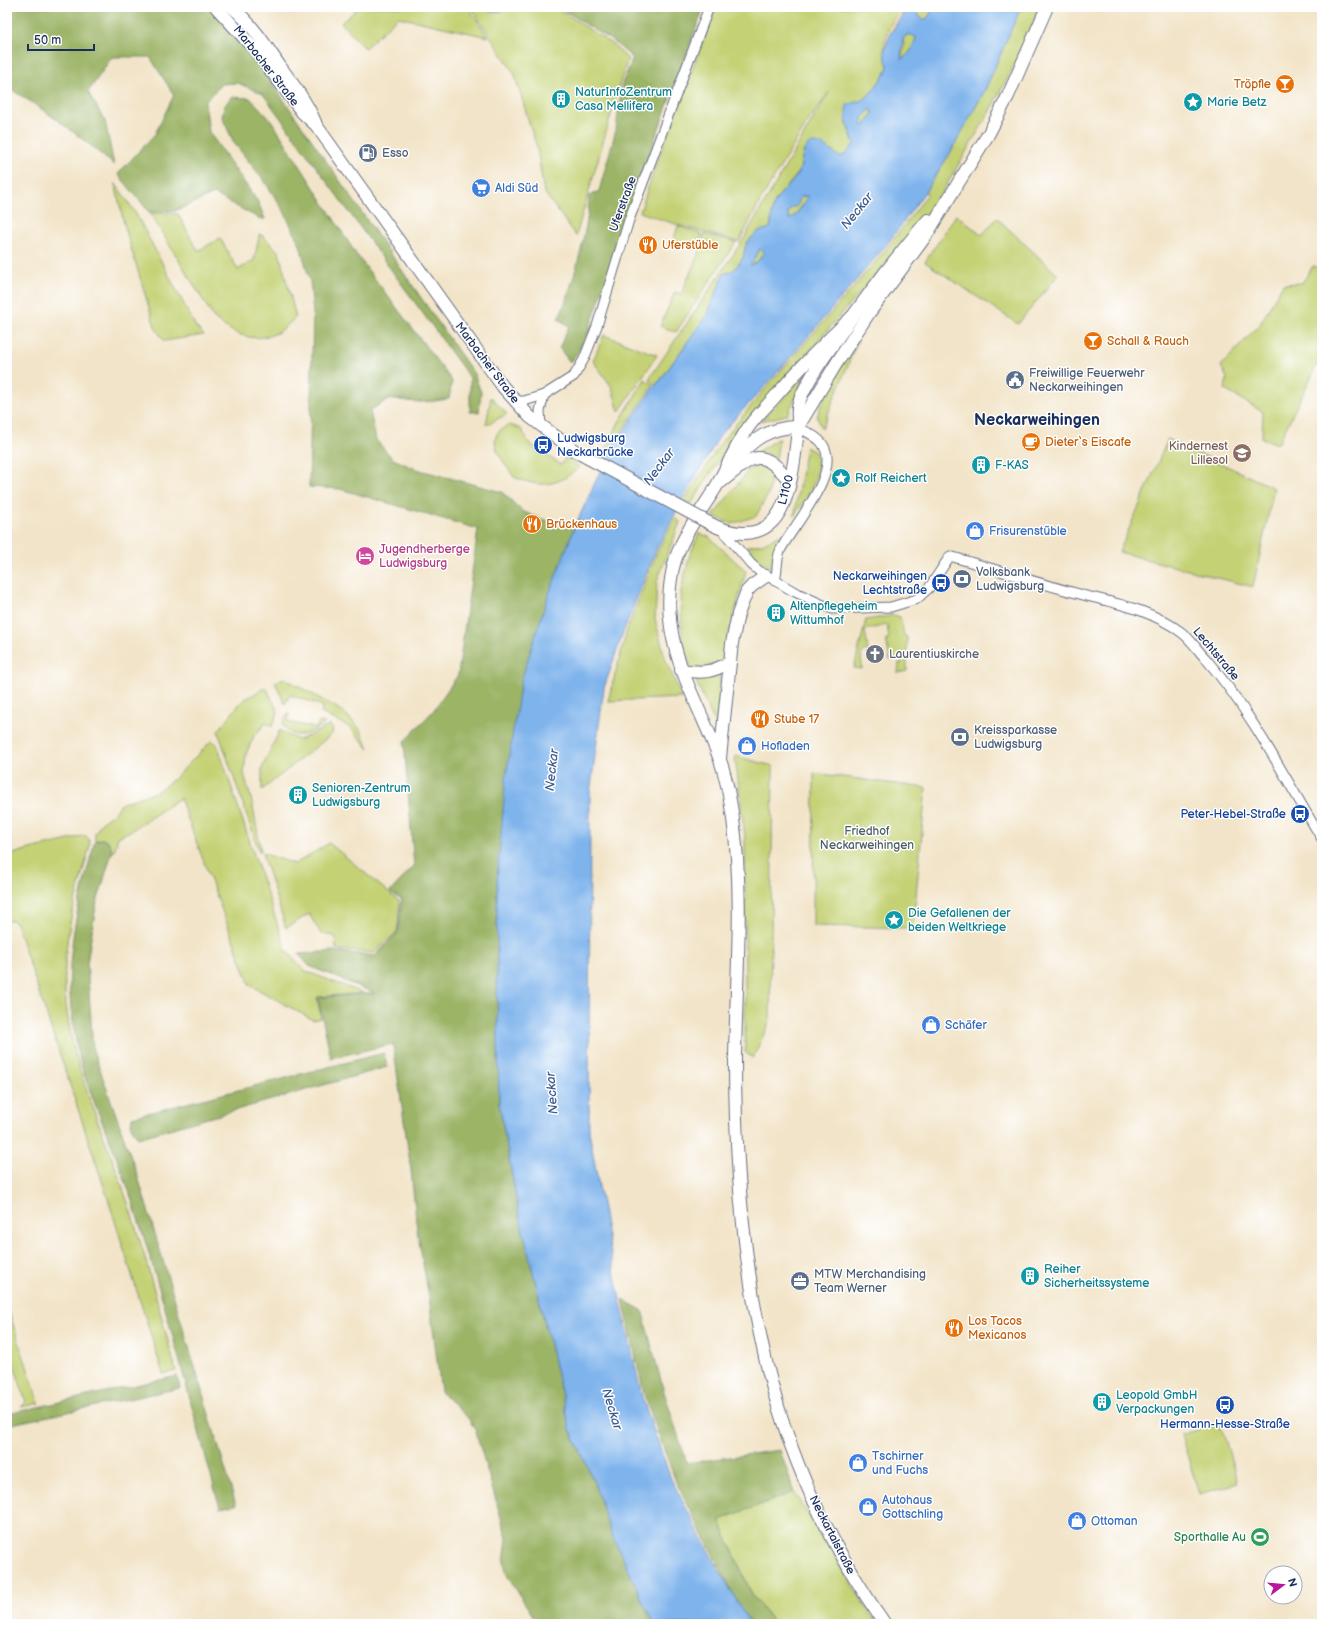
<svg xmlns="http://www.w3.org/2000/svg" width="1329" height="1631" viewBox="0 0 1329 1631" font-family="'Balsamiq Sans',sans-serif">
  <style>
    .green { fill: #c4d274; stroke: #708069 }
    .forest { fill: #9bb466; stroke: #5b7262 }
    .sand { fill: #eeda9e; stroke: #84847e }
    .water { fill: #7eb3ec; stroke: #4c71a5; fill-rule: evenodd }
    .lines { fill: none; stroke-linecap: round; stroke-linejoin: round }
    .minor-casing { stroke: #666e83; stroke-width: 11 }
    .major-casing { stroke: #666e83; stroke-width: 14 }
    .minor { stroke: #fff; stroke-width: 9 }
    .major { stroke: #fff; stroke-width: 12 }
    .major-bridge-casing { stroke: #666e83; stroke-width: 14; stroke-linecap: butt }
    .major-bridge { stroke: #fff; stroke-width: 12 }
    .labels { text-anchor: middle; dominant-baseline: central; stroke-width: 3; stroke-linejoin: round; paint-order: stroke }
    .street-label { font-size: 12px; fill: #1b2f5e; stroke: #fff }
    .food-label { font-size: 12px; fill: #c56008; stroke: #fff; text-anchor: start }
    .culture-label { font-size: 12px; fill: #0d838f; stroke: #fff; text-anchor: start }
    .service-label { font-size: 12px; fill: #4e5e75; stroke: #fff; text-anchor: start }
    .shop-label { font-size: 12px; fill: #366cbe; stroke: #fff; text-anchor: start }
    .transit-label { font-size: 12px; fill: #164399; stroke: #fff; text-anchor: end }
    .education-label { font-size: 12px; fill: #785e54; stroke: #fff; text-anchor: end }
    .hotel-label { font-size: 12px; fill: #b23c85; stroke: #fff; text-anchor: start }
    .worship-label { font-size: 12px; fill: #5b616d; stroke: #fff; text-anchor: start }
    .park-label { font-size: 12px; fill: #4e6065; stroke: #fff }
    .leisure-label { font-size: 12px; fill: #27864d; stroke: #fff; text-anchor: end }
    .water-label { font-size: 13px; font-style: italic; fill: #3e5d90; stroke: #fff }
    .district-label { font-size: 16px; font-weight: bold; fill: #1b2f5e; stroke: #fff }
  </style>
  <rect width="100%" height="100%" fill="#fff"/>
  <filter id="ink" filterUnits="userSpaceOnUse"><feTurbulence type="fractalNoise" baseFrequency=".025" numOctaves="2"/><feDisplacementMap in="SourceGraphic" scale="8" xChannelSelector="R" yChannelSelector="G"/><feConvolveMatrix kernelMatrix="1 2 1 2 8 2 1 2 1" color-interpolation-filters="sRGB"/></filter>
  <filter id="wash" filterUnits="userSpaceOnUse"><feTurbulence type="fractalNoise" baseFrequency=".012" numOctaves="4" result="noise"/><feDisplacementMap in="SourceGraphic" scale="16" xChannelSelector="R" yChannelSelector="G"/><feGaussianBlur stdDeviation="0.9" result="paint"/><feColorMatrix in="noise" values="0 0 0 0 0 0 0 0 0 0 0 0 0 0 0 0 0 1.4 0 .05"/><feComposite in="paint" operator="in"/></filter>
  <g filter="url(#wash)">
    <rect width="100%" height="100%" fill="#f2e4c8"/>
    <g class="green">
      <polygon points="353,7 468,7 488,37 398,17 365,48 341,23 356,10"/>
      <polygon points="471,7 555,7 612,44 628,59 620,83 576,236 544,192 537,148 514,73"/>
      <polygon points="716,7 908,7 900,11 884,47 888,67 885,74 870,94 862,101 846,123 854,144 846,154 839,157 822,146 804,150 799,172 778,197 773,206 770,228 757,232 746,244 743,258 735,269 724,274 708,313 659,382 655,385 649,379 741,243 829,92 805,126 763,196 739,242 675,224 640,212 655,167"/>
      <polygon points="912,7 934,7 927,19 923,20"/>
      <polygon points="1021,7 1039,7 1022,51 986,118 937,201 901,246 771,395 726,450 691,504 684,501 722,441 765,389 884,252 928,194 925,192 949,155 985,90"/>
      <path d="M909 34 916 37C915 46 909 56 901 59L904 46 903 38Z"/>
      <polygon points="871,109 873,113 864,126 862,124 862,118"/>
      <polygon points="115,183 135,212 196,327 204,335 164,341 155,327 125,228"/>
      <polygon points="807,196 806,201 792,218 789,219 788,213 791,208 795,207 801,197"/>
      <path d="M150 213 178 214 198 251 220 238 238 270 254 260 260 233 279 252 296 317C290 322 283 330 277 333 252 344 233 334 214 318Z"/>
      <polygon points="956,215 982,235 997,218 1058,275 1018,324 925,262"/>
      <polygon points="678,226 702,234 698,248 673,241"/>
      <polygon points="704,234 736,242 676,332 660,326 675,292 681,294 700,250"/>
      <polygon points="760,249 764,251 758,261 750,266 749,265"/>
      <polygon points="1313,266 1322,270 1322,355 1278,444 1262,438 1263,412 1225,390 1227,378 1221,366 1260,324 1283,284 1302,283"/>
      <polygon points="604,335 657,355 619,412 612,387 593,361"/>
      <path d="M858 340 822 429 817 417C825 388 841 365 858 340Z"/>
      <polygon points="807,373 787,415 761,421"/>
      <polygon points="645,379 653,385 606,454 604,454 619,422"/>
      <polygon points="491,397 507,414 486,425"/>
      <path d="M510 425 521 429 529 443 561 465 566 457 580 467C557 486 542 489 514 477 503 461 480 435 510 425Z"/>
      <polygon points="779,438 776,460 768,454 755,453"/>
      <polygon points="1168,439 1274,488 1253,587 1119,552"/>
      <path d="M806 447 815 452C824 475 807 497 794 516Z"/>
      <polygon points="764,464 771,476 769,493 756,516 732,524 713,516 751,467"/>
      <polygon points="675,518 680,522 657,581 655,619 665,658 682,698 608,701 627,630 657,552"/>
      <polygon points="699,533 709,537 746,571 722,661 702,668 691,667 682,641 681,590 689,558"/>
      <polygon points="783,534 772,557 771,568 761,561 747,546 762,544"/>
      <polygon points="894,615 900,617 904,635 907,637 907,671 898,673 899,663 902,663 901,658 890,660 886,639 889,638 887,625 865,630 868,650 864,651 861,655 862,669 854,668 866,620"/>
      <polygon points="720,673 719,732 695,679 708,678"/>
      <polygon points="284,678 344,712 360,729 369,749 351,728 321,713 323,706 290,695 285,704 275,682"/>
      <polygon points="266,687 278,712 272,727 266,723 254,736 246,754 244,774 252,802 261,851 259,851 218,731 242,701"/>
      <path d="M289 714 288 722 316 728 319 722 325 723C317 729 302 739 292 734 289 732 285 727 283 725L285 717Z"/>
      <polygon points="330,725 333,729 332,734 262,790 262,768 280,730 291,737 299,740"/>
      <polygon points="211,741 216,743 218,747 286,950 305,971 363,993 317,997 321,1018 313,1020 250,985 180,798 134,829 118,837 114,852 112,852 109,842 102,839 95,841 95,833 102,822 113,814 122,803 156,792 174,779"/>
      <polygon points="735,756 773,766 770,1021 753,1058 745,1052 745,837"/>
      <polygon points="814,773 926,788 913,928 813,926"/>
      <path d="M82 836H86L89 839 90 845C80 884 67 922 65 963 61 1046 95 1108 121 1183 143 1245 159 1308 176 1371L163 1374 109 1202 16 923 12 920 7 921V848L11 855C34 846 58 844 82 836Z"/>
      <polygon points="329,843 400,902 397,932 374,953 336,949 335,936 321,934 309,914 286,928 262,853 295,864"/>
      <polygon points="7,1306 39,1403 21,1407 26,1402 7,1343"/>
      <polygon points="1220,1423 1238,1483 1199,1494 1181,1435"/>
      <polygon points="794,1492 877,1624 775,1624 752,1595 719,1520"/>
    </g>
    <g class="forest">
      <path d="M7 7H212L263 70 474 374 481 392 479 412H470V378L263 94 238 83 221 84 205 102 209 132 258 202 265 219H260L214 194 175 211 149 212 118 174 155 134 174 95 150 57H112L88 92 105 121 114 165C80 136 46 110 7 87Z"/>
      <path d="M559 7H704L618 238 608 275 588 333 581 348 570 362 559 348 569 326 558 319C572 291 583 245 588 214 589 208 588 203 589 196L599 191 616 130 622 84 633 58 614 42Z"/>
      <path d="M231 97 250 98 271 120 356 254 452 381 449 399C440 400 430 402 421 402 394 402 396 392 370 411L376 440 393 459 416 469 502 492 522 511 541 519 575 526 547 599 497 878 499 1103 518 1209 570 1429 592 1477 647 1610 655 1624H538L507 1575 504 1563 507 1538 475 1429 468 1418 441 1392 429 1297 417 1230 411 1170 393 1044 331 1058 318 998 374 993 309 966 299 954 333 951 375 956 398 932 402 900 390 892 414 866 404 742 433 711 458 675 478 529 340 489 309 487 313 313 310 281 300 245 284 211 263 179 234 143 222 117 224 107Z"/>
      <path d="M102 839 109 842 112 852 96 906 87 963 93 1050 138 1177 236 1505 220 1508C190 1403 164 1295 129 1191 116 1153 99 1117 86 1080 78 1058 74 1032 71 1009 65 951 80 896 95 841Z"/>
      <polygon points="384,1053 387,1067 138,1138 131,1127 132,1117"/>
      <polygon points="623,1300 642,1310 664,1392 687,1463 780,1450 794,1492 719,1520 752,1595 775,1624 751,1624 745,1617 676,1482 644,1394"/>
      <polygon points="177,1376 180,1388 7,1425 7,1414"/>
    </g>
    <path class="sand" d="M906 8 890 34 884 52C884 36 891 15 906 8Z"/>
    <g class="water">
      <path d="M483 7H503L502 11C494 13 489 13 483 7Z"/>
      <path d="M908 7H912L923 20 927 19 934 7H1021L985 90 949 155 925 192 888 243 776 374 721 434 684 497 656 550 624 630 604 688 590 794 589 1131 615 1276 642 1397 671 1479 715 1563 750 1624H655L647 1610 612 1535 592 1477 570 1429 518 1209 499 1103 497 983V878L506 776 521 681 547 599 575 526 608 454 655 385 659 382 708 313 724 274 735 269 743 258 746 244 757 232 770 228C772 220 771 211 774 204 780 191 793 184 799 172 803 164 800 142 816 143 824 144 833 153 840 157L846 154 854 144C851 130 843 120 847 105L862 100 870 94 885 74 888 67 884 52 890 34ZM909 34 916 37C915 45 909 56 901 59L903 38ZM871 109 873 113 864 126 862 124V118ZM807 196C806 203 795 218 789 219L788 213 791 208 797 206 801 197ZM760 249 764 252 758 261 750 266Z"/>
    </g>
  </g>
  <g filter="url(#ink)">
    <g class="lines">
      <g class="minor-casing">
        <g id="minor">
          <polyline points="515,401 524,401 544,395 574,376 584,359 597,326 629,220 709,7"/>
          <polyline points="541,426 540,411 544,395"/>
          <path d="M722 530 751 564 759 571 793 591 832 609 891 607 917 599 929 588 950 556C991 568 1031 581 1072 592 1111 603 1147 607 1181 632 1191 639 1198 651 1206 659 1252 713 1285 778 1322 839"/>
          <path d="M775 581C778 571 776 561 780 551 792 526 845 470 821 442 815 435 806 432 798 427"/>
        </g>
      </g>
      <g class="major-casing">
        <g id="major">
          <polyline points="216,7 257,52 302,112 316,125 503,387 530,417 575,451"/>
          <path d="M232 7C251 23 265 44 279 65 292 83 306 101 315 122"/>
          <path d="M852 317C824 343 798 370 773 399 764 409 753 419 746 431 734 449 726 469 716 487 700 513 680 538 673 568 657 641 694 692 719 757 726 776 730 798 733 819 744 898 736 980 735 1059 735 1169 744 1283 773 1389 796 1473 835 1553 885 1624"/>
          <polyline points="798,427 836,364 869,313 925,237 989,133 1008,96 1047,7"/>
          <path d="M735 461C752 439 770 427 798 427"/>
          <path d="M721 482C753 457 759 444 790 481"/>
          <path d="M711 524C730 534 756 539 773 521 791 502 795 456 798 429 799 420 796 411 799 402 807 380 823 359 836 340 865 298 895 258 928 220"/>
          <path d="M681 670C702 673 712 673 730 662"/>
          <polyline points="720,758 732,643 738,614 747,591 753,585 766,576"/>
        </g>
      </g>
      <use href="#minor" class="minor"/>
      <use href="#major" class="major"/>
      <g class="major-bridge-casing">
        <polyline id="major-bridge" points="575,451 711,524"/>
      </g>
      <use href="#major-bridge" class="major-bridge"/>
    </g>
  </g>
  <defs>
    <g id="bar-disc" transform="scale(1)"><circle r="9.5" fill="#e8710a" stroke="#fff"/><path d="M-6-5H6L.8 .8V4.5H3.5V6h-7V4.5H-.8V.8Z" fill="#fff"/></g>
    <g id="building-disc" transform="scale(1)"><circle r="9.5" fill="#0f9aa8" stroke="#fff"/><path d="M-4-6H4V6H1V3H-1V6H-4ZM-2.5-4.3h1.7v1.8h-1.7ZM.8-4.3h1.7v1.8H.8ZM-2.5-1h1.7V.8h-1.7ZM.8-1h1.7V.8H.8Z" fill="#fff"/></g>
    <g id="sight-disc" transform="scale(1)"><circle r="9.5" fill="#0f9aa8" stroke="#fff"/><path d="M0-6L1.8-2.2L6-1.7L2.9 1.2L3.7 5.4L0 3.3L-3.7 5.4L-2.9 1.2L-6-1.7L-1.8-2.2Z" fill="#fff"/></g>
    <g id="fuel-disc" transform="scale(1)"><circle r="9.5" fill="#5c6f8a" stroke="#fff"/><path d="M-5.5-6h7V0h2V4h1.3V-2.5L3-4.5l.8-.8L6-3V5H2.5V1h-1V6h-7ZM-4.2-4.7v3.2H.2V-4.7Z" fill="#fff"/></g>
    <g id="supermarket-disc" transform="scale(1)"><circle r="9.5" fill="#3f7fe0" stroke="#fff"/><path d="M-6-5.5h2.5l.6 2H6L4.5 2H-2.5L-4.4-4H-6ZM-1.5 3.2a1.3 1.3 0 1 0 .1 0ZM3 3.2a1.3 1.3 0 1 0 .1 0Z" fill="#fff"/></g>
    <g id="restaurant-disc" transform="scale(1)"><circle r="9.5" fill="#e8710a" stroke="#fff"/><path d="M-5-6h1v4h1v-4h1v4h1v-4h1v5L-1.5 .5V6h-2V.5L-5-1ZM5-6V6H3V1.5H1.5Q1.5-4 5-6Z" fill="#fff"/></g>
    <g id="civic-disc" transform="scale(1)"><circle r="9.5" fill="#5c6f8a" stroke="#fff"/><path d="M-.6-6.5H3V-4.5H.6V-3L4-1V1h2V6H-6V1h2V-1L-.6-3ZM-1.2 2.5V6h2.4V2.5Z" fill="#fff"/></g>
    <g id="cafe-disc" transform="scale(1)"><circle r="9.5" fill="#e8710a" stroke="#fff"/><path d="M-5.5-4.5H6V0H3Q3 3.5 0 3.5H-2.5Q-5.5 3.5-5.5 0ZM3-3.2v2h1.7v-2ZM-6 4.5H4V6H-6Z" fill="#fff"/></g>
    <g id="bus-disc" transform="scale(1)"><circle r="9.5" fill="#1a4fb4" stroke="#fff"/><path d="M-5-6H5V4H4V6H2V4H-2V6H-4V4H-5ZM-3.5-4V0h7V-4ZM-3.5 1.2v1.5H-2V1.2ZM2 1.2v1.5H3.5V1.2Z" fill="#fff"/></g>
    <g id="school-disc" transform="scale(1)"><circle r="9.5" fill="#8d6e63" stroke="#fff"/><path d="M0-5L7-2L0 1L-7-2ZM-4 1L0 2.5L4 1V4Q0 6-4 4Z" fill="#fff"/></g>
    <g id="shop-disc" transform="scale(1)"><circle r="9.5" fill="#3f7fe0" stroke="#fff"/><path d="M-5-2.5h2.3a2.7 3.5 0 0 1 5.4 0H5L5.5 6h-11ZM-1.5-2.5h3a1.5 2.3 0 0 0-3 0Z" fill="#fff"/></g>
    <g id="hotel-disc" transform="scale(1)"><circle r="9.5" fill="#d1479c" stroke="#fff"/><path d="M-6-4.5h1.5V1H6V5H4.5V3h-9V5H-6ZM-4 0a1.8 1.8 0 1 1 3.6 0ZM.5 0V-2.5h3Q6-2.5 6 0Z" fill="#fff"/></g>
    <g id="bank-disc" transform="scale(1)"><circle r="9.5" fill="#5c6f8a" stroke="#fff"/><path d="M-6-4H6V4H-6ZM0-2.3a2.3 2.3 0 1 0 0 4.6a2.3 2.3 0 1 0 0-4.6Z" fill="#fff"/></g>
    <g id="church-disc" transform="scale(1)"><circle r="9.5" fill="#6b7280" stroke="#fff"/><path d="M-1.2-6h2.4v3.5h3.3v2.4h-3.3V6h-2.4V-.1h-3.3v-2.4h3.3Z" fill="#fff"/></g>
    <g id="office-disc" transform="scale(1)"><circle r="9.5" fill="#5c6f8a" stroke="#fff"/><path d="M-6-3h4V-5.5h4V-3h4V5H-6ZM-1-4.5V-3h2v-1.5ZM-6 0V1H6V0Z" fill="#fff"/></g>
    <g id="stadium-disc" transform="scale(1)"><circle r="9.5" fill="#2e9e5b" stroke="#fff"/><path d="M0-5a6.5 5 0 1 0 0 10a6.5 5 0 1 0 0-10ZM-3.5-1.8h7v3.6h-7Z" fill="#fff"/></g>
  </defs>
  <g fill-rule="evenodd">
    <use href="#bar-disc" x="1285" y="84"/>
    <use href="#building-disc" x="561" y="99"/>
    <use href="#sight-disc" x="1193" y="102"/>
    <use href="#fuel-disc" x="368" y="153"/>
    <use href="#supermarket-disc" x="481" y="188"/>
    <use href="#restaurant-disc" x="648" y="245"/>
    <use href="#bar-disc" x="1093" y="341"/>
    <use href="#civic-disc" x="1015" y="380"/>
    <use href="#cafe-disc" x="1031" y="442"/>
    <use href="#bus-disc" x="543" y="445"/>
    <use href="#school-disc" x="1242" y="453"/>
    <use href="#building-disc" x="981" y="465"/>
    <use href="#sight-disc" x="841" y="478"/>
    <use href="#restaurant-disc" x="532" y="524"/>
    <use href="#shop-disc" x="975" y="531"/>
    <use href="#hotel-disc" x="365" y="556"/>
    <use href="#bank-disc" x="962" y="579"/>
    <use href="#bus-disc" x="941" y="583"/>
    <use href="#building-disc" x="776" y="613"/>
    <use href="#church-disc" x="875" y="654"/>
    <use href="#restaurant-disc" x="760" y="719"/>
    <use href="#bank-disc" x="960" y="737"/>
    <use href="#shop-disc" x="747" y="746"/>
    <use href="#building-disc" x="298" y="795"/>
    <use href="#bus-disc" x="1300" y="814"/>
    <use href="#sight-disc" x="894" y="920"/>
    <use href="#shop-disc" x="931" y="1025"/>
    <use href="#building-disc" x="1030" y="1276"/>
    <use href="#office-disc" x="800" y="1281"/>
    <use href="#restaurant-disc" x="954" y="1328"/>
    <use href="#building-disc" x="1102" y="1402"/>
    <use href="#bus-disc" x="1225" y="1405"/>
    <use href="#shop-disc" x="858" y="1463"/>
    <use href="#shop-disc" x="868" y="1507"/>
    <use href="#shop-disc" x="1077" y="1521"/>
    <use href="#stadium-disc" x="1260" y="1537"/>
  </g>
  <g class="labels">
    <g class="street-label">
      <text transform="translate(266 66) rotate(52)">Marbacher Straße</text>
      <text transform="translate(623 204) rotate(-70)">Uferstraße</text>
      <text transform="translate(487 363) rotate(53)">Marbacher Straße</text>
      <text transform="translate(786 490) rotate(-75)">L1100</text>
      <text transform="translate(1216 654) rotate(50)">Lechtstraße</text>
      <text transform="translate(832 1535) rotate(63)">Neckartalstraße</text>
    </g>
    <g class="food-label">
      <text x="1271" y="84" text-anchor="end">Tröpfle</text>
      <text x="662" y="245">Uferstüble</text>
      <text x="1107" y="341">Schall &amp; Rauch</text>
      <text x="1045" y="442">Dieter‘s Eiscafe</text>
      <text x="546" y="524">Brückenhaus</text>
      <text x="774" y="719">Stube 17</text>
      <text x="968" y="1321">Los Tacos<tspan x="968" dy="14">Mexicanos</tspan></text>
    </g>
    <g class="culture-label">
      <text x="575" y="92">NaturInfoZentrum<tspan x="575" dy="14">Casa Mellifera</tspan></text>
      <text x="1207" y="102">Marie Betz</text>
      <text x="995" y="465">F-KAS</text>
      <text x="855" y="478">Rolf Reichert</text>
      <text x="790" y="606">Altenpflegeheim<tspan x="790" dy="14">Wittumhof</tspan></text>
      <text x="312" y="788">Senioren-Zentrum<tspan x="312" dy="14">Ludwigsburg</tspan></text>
      <text x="908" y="913">Die Gefallenen der<tspan x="908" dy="14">beiden Weltkriege</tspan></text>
      <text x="1044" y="1269">Reiher<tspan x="1044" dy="14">Sicherheitssysteme</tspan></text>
      <text x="1116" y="1395">Leopold GmbH<tspan x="1116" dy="14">Verpackungen</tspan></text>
    </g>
    <g class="service-label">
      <text x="382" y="153">Esso</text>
      <text x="1029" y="373">Freiwillige Feuerwehr<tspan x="1029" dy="14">Neckarweihingen</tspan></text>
      <text x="976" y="572">Volksbank<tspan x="976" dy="14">Ludwigsburg</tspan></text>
      <text x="974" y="730">Kreissparkasse<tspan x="974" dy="14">Ludwigsburg</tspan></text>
      <text x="814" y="1274">MTW Merchandising<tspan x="814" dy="14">Team Werner</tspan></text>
    </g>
    <g class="shop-label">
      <text x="495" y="188">Aldi Süd</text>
      <text x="989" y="531">Frisurenstüble</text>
      <text x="761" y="746">Hofladen</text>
      <text x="945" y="1025">Schäfer</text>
      <text x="872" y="1456">Tschirner<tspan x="872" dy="14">und Fuchs</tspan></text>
      <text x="882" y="1500">Autohaus<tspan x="882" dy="14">Gottschling</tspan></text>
      <text x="1091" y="1521">Ottoman</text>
    </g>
    <g class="transit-label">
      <text x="557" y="438" text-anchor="start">Ludwigsburg<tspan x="557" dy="14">Neckarbrücke</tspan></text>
      <text x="927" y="576">Neckarweihingen<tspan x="927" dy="14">Lechtstraße</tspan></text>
      <text x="1286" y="814">Peter-Hebel-Straße</text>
      <text x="1225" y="1424" text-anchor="middle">Hermann-Hesse-Straße</text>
    </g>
    <g class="education-label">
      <text x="1228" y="446">Kindernest<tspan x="1228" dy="14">Lillesol</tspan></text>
    </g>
    <g class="hotel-label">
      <text x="379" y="549">Jugendherberge<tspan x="379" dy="14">Ludwigsburg</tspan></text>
    </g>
    <g class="worship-label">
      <text x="889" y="654">Laurentiuskirche</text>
    </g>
    <g class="park-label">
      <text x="867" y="831">Friedhof<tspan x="867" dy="14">Neckarweihingen</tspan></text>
    </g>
    <g class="leisure-label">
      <text x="1246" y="1537">Sporthalle Au</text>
    </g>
    <g class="water-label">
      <text transform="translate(857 211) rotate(-51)">Neckar</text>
      <text transform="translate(659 467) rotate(-53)">Neckar</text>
      <text transform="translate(552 770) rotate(-84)">Neckar</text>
      <text transform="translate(552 1093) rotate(-94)">Neckar</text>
      <text transform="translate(612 1409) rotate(73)">Neckar</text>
    </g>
    <g class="district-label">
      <text x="1037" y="420">Neckarweihingen</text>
    </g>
  </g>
  <rect width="1329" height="1631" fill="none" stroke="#fff" stroke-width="24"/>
  <g transform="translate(1283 1585) rotate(74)"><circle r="19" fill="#ffffff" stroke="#a4acbf"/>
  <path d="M0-3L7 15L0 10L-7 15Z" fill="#b5179e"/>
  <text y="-6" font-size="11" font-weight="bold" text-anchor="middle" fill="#1b2f5e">N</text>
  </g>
  <path d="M28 44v6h66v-6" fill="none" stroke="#1b2f5e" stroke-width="2"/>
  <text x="34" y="44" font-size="12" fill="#1b2f5e" stroke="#ffffff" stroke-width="3" paint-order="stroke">50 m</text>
</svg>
